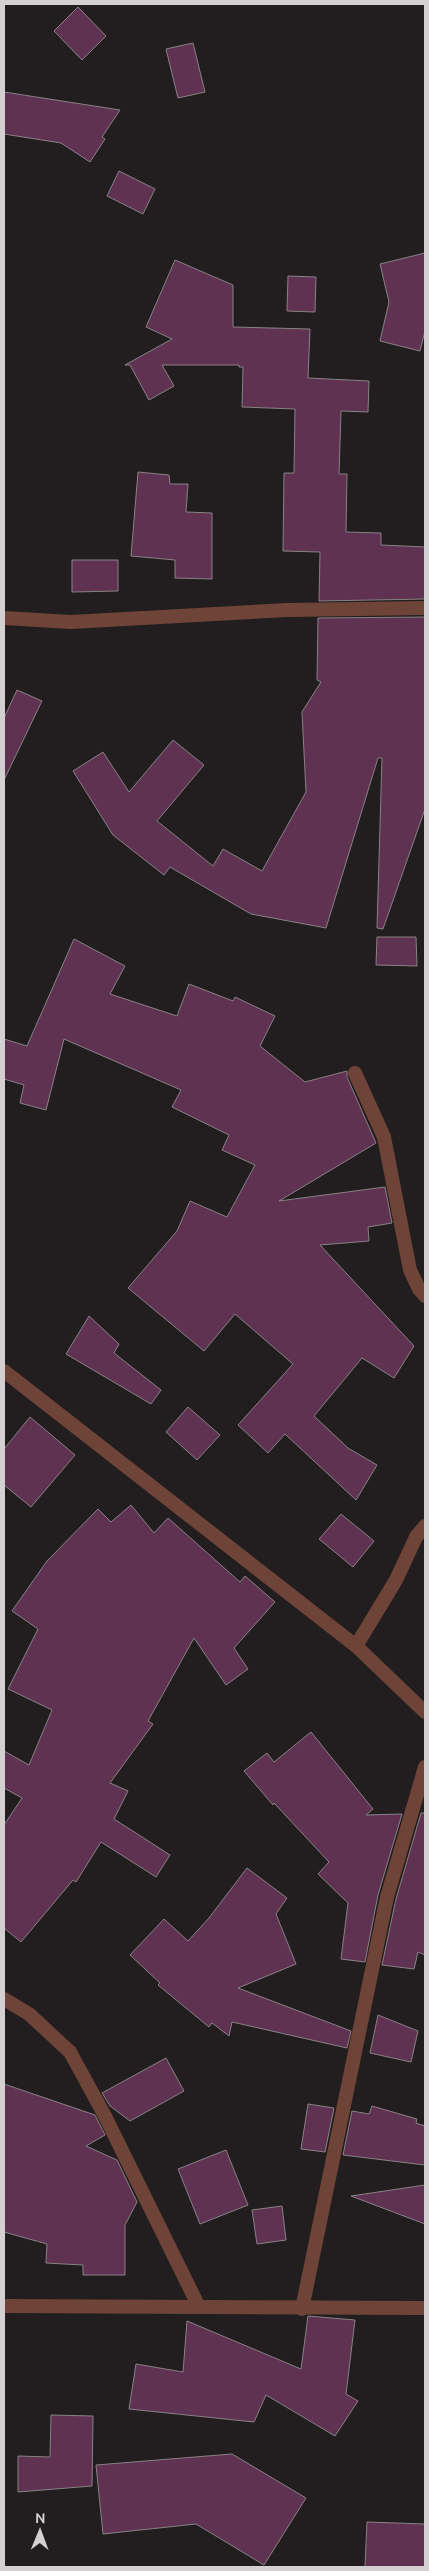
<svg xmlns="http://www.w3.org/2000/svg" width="429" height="2571" viewBox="0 0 429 2571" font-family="Ubuntu,sans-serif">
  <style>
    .building { fill: #603252; stroke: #878285 }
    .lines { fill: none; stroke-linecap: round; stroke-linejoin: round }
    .minor { stroke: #6f4438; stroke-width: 14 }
  </style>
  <rect width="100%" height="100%" fill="#221d1e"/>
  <g class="building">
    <polygon points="78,7 106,36 82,60 54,31"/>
    <polygon points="193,43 205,92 178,98 166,49"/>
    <polygon points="4,92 120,110 102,137 105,139 90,162 61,143 4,134"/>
    <polygon points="119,171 155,189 143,214 107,196"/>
    <polygon points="425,253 425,331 420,351 380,341 389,302 380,264"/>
    <polygon points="175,260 233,285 233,327 310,329 308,378 369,381 368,412 341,411 339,474 347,474 346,532 381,533 381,545 425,547 425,599 319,601 320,552 283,551 284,473 294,473 295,409 242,407 243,367 239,367 239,365 162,365 174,386 149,400 130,365 125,365 172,339 146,327"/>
    <polygon points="288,276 316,277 315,312 287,311"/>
    <polygon points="138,472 169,475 170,484 188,484 186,512 212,513 212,579 175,578 175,560 131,556"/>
    <polygon points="72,560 118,560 118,591 72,592"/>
    <polygon points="425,617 425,809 383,929 377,928 382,758 378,758 326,928 251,914 170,867 164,875 113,835 73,771 103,752 129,792 173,740 204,765 157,821 213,866 223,849 262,871 306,792 302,712 321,682 317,680 318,618"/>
    <polygon points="17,690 42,701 4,780 4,718"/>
    <polygon points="377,937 416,937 417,966 376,965"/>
    <polygon points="74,939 125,966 110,994 177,1016 189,984 233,1001 235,997 275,1016 260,1046 305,1082 347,1071 347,1077 376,1143 279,1201 385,1187 392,1223 368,1227 369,1241 320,1245 414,1346 394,1378 362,1358 314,1416 348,1448 377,1465 356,1500 285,1434 268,1453 238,1425 293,1364 235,1314 204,1351 128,1288 177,1231 190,1201 227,1217 255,1165 222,1150 229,1135 172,1107 181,1090 64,1039 46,1110 20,1103 24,1085 4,1079 4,1039 27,1046"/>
    <polygon points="89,1316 119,1344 114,1353 161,1390 151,1404 66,1354"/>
    <polygon points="188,1407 220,1435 197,1460 166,1432"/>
    <polygon points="30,1417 75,1455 31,1507 4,1485 4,1449"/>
    <polygon points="131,1505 154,1533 168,1518 240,1582 245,1576 275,1602 234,1648 248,1669 226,1685 194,1638 148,1721 153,1724 110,1783 128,1791 114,1819 170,1855 156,1877 101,1842 76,1882 73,1880 21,1942 4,1928 4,1825 22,1798 4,1788 4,1751 29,1765 52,1710 8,1689 38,1629 12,1611 47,1561 98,1509 111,1522"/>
    <polygon points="341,1514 374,1541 353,1567 319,1539"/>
    <polygon points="311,1732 373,1809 366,1815 402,1814 378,1895 365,1962 341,1959 348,1903 318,1874 329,1862 274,1803 273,1805 244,1771 267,1753 274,1762"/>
    <polygon points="421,1813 425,1813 425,1955 418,1952 414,1969 382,1965 396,1899"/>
    <polygon points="247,1868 287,1898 276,1914 296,1964 238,1988 351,2031 347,2048 232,2022 229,2036 212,2023 209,2027 158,1985 160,1983 130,1955 164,1919 188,1941 209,1918"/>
    <polygon points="378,2015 418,2031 411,2062 370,2053"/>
    <polygon points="166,2058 184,2091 130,2121 110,2106 102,2093"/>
    <polygon points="4,2084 95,2115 105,2135 86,2146 117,2160 137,2202 125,2225 125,2275 83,2275 83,2265 46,2263 47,2244 4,2232"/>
    <polygon points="308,2104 334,2108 325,2152 301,2149"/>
    <polygon points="372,2106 417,2119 416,2123 425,2126 425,2165 343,2155 352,2111 369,2114"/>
    <polygon points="226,2150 248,2205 200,2224 178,2169"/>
    <polygon points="425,2185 425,2224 351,2196"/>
    <polygon points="282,2206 286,2240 257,2244 252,2210"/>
    <polygon points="308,2316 355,2320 346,2394 358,2401 335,2436 266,2395 254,2422 129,2409 136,2364 183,2372 187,2321 301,2369"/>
    <polygon points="51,2415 93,2416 92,2486 18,2492 18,2456 50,2457"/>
    <polygon points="232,2454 306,2498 264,2565 196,2524 103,2534 96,2465"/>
    <polygon points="367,2522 425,2524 425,2567 365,2567"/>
  </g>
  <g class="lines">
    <g class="minor">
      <polyline points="4,618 71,622 287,610 425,608"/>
      <polyline points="355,1073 384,1137 410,1270 419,1289 425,1296"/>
      <polyline points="4,1371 356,1646 425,1712"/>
      <polyline points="356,1646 396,1580 416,1537 425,1526"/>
      <polyline points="4,1999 29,2014 70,2052 105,2116 199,2307"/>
      <polyline points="4,2306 425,2308"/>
      <polyline points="302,2309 387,1897 425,1767"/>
    </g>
  </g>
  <rect width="429" height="2571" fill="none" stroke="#d4d0d1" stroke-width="10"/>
  <g transform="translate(40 2531) rotate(1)" stroke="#221d1e" stroke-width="4" paint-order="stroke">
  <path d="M0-4L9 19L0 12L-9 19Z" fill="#d4d0d1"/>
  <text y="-8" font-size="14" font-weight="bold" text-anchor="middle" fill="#d4d0d1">N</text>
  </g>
</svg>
